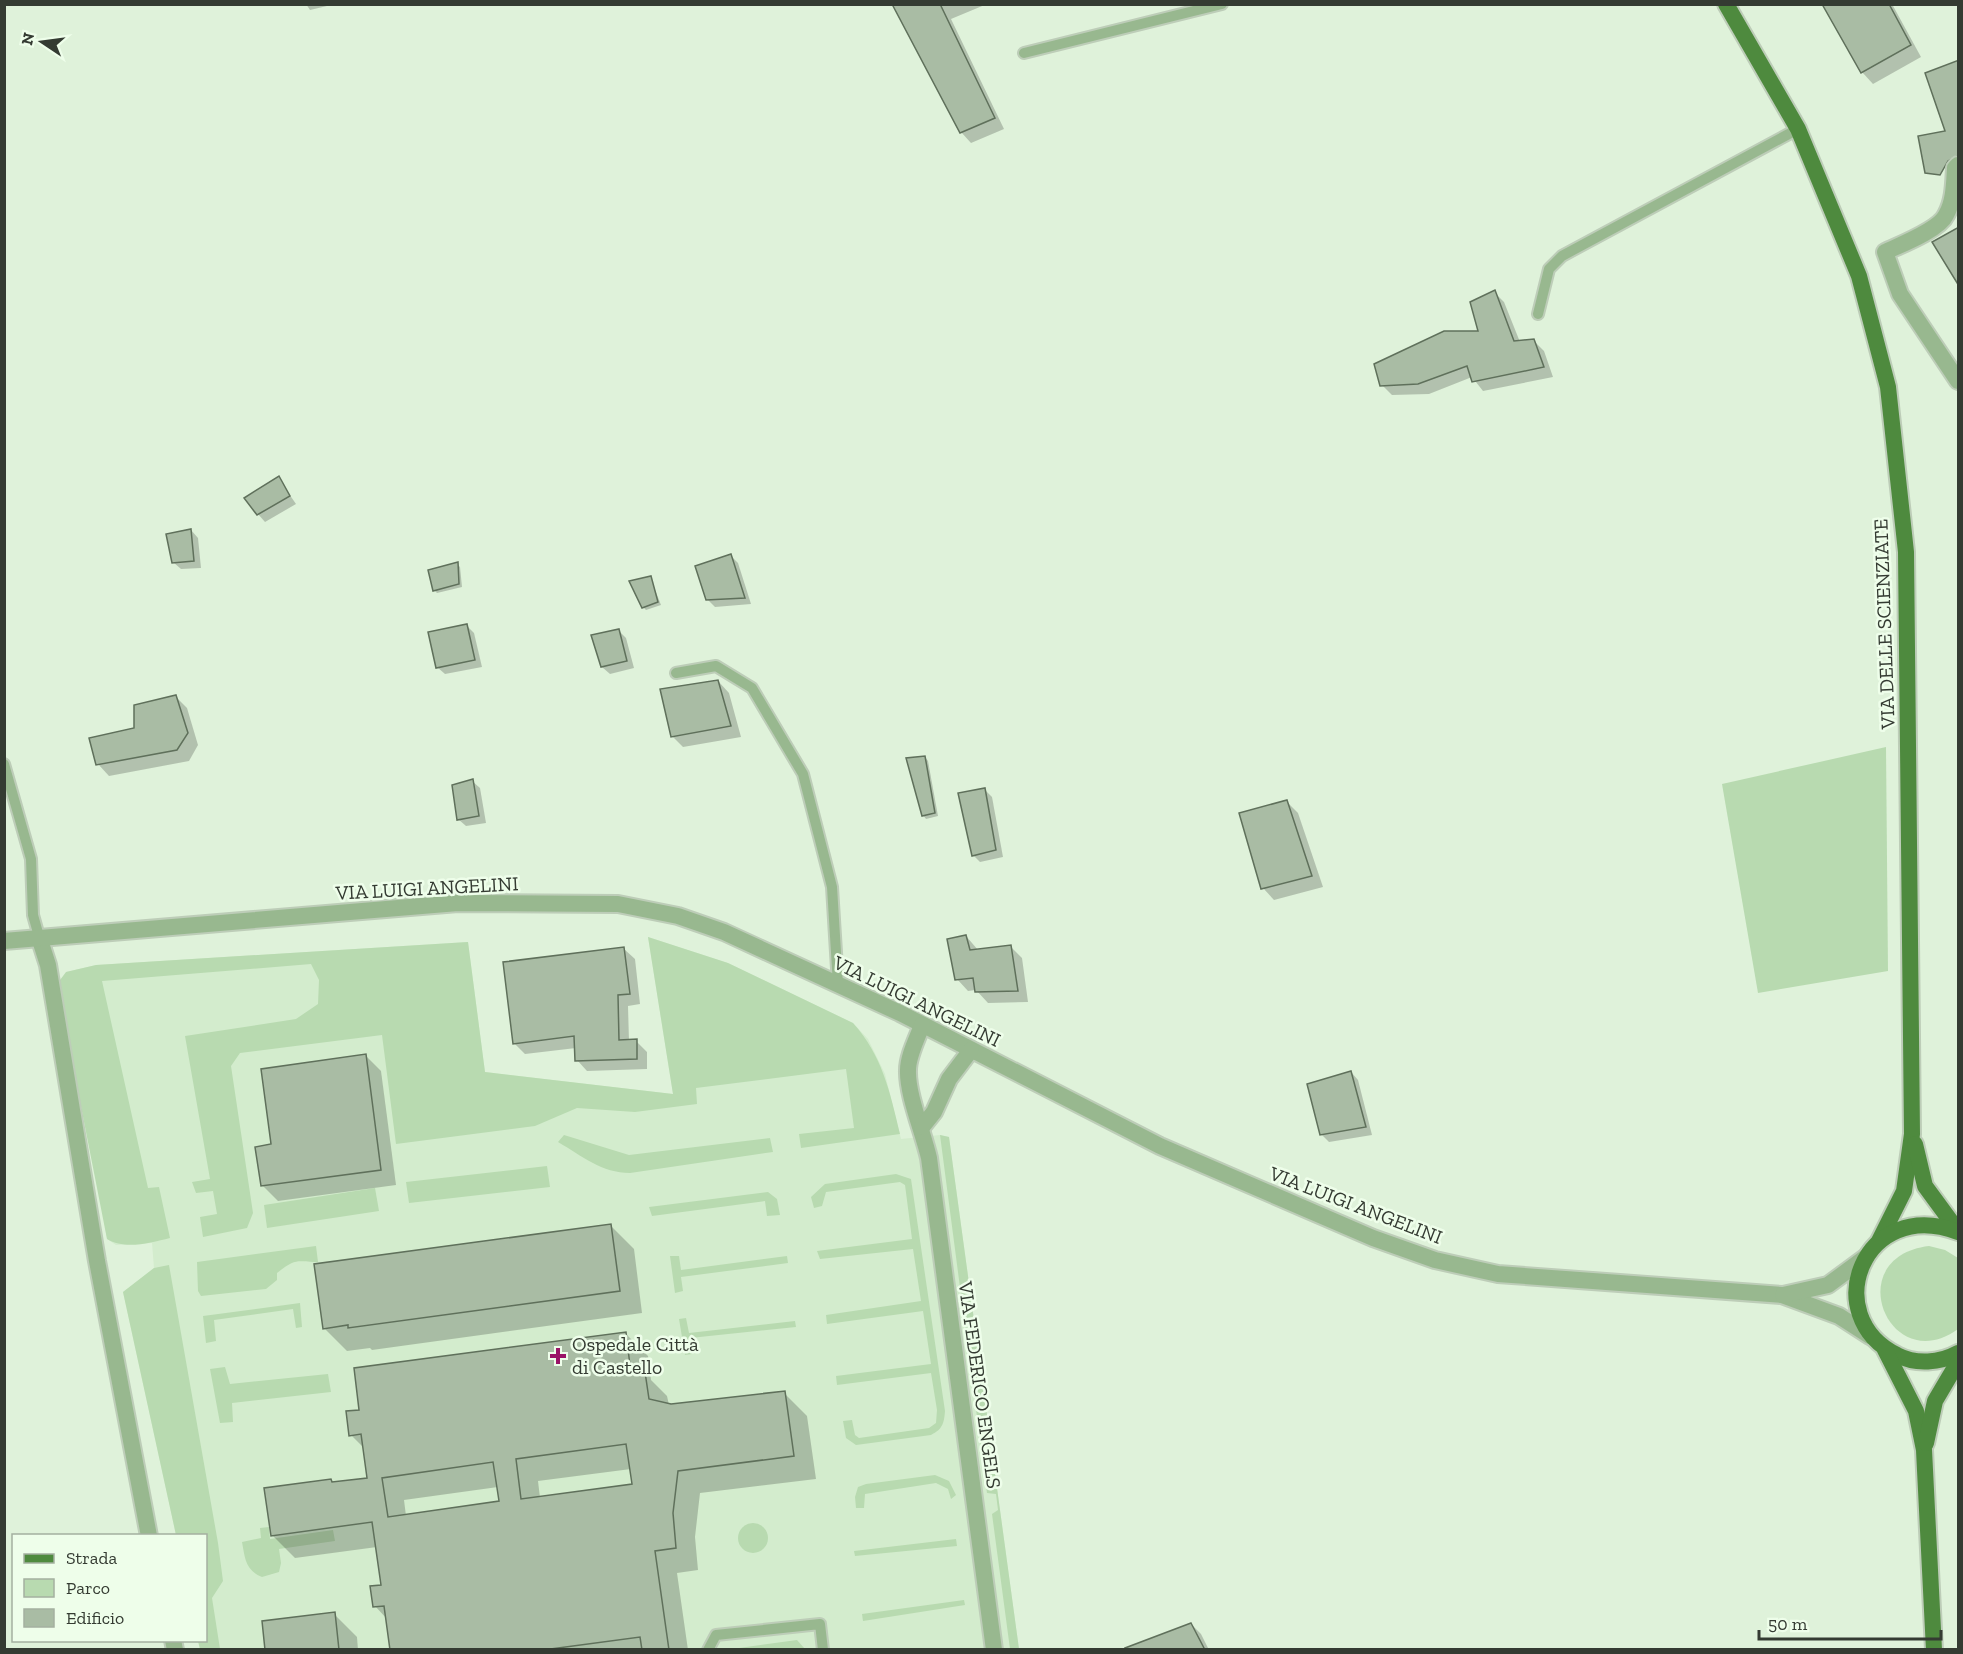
<svg xmlns="http://www.w3.org/2000/svg" width="1963" height="1654" viewBox="0 0 1963 1654" font-family="'Zilla Slab',serif">
  <style>
    .built { fill: #d3eccd }
    .green { fill: #b8dab0 }
    .shadow { fill: #0003; fill-rule: evenodd }
    .building { fill: #a9bca4; stroke: #5f705b; stroke-width: 1.5; fill-rule: evenodd }
    .lines { fill: none; stroke-linecap: round; stroke-linejoin: round }
    .service-casing { stroke: #bdcdb8; stroke-width: 14 }
    .minor-casing { stroke: #bdcdb8; stroke-width: 20 }
    .primary-casing { stroke: #bdcdb8; stroke-width: 20 }
    .service { stroke: #98b88f; stroke-width: 10 }
    .minor { stroke: #98b88f; stroke-width: 16 }
    .primary { stroke: #4e8a3e; stroke-width: 16 }
    .poi-dot { fill: #9a1467; stroke: #eefeea; stroke-width: 2 }
    .labels { text-anchor: middle; dominant-baseline: central; stroke-width: 5; stroke-linejoin: round; paint-order: stroke }
    .street-label { font-size: 20px; fill: #343b32; stroke: #eefeea }
    .poi-label { font-size: 20px; fill: #343b32; stroke: #eefeea; text-anchor: start }
  </style>
  <rect width="100%" height="100%" fill="#dff2da"/>
  <polygon class="built" points="648,937 728,963 853,1023 868,1039 885,1074 901,1139 940,1135 949,1137 1019,1649 200,1649 198,1641 206,1640 206,1536 176,1535 123,1292 154,1268 152,1243 116,1245 107,1239 66,972 96,965 468,942 485,1072 673,1094"/>
  <g class="green">
    <polygon points="1886,747 1888,971 1758,993 1722,784"/>
    <path d="M648 937 728 963 853 1023C882 1055 890 1092 900 1134L801 1148 799 1134 854 1128 846 1069 696 1088 697 1104 635 1112 577 1108 535 1126 396 1144 382 1035 240 1053 231 1066 253 1213 247 1228 203 1237 200 1217 217 1214 213 1191 196 1193 192 1182 210 1179 185 1036 296 1019 318 1004 319 980 311 964 102 981 148 1188 159 1187 170 1238C150 1243 125 1250 107 1239L57 984 66 972 96 965 468 942 485 1072 673 1094Z"/>
    <path d="M564 1135 629 1155 770 1138 773 1152 630 1173C602 1173 582 1156 558 1142Z"/>
    <polygon points="940,1135 949,1137 1019,1649 1010,1649 992,1514 998,1510 996,1494 987,1493"/>
    <polygon points="547,1166 550,1187 409,1203 406,1182"/>
    <path d="M896 1174 911 1179 945 1411C944 1423 943 1429 931 1435L856 1445 846 1438 843 1421 852 1420 855 1435 859 1438 929 1428 936 1423 937 1410 931 1373 837 1385 836 1376 931 1364 923 1311 827 1324 826 1315 921 1301 913 1249 820 1259 817 1251 912 1239 905 1185 900 1182 826 1192 822 1206 814 1208 811 1197 825 1184Z"/>
    <polygon points="375,1188 379,1211 267,1228 264,1205"/>
    <polygon points="768,1192 777,1199 780,1215 767,1216 765,1201 652,1216 649,1207"/>
    <path d="M316 1246 318 1262C297 1262 297 1257 277 1273V1280L266 1289 201 1296 198 1291 197 1262Z"/>
    <path d="M1929 1246 1945 1250 1958 1258V1329C1889 1379 1839 1257 1929 1246Z"/>
    <polygon points="670,1256 679,1256 681,1270 787,1256 788,1263 681,1277 683,1291 675,1293"/>
    <polygon points="169,1265 218,1543 223,1581 212,1598 220,1649 200,1649 198,1641 206,1640 206,1536 176,1535 123,1292 154,1268"/>
    <polygon points="300,1303 302,1327 296,1328 293,1309 214,1320 216,1341 206,1343 203,1316"/>
    <polygon points="686,1318 689,1333 795,1321 796,1327 690,1338 692,1354 685,1355 679,1319"/>
    <polygon points="225,1367 230,1384 328,1374 331,1392 232,1403 233,1422 220,1423 210,1369"/>
    <polygon points="935,1475 949,1481 956,1495 951,1499 948,1489 936,1483 865,1494 864,1508 856,1508 855,1497 858,1487 866,1484"/>
    <circle cx="753" cy="1538" r="15"/>
    <path d="M269 1527 270 1539 333 1530 335 1541 279 1549 281 1563 279 1572 262 1577C245 1570 245 1558 242 1542L261 1538 260 1528Z"/>
    <polygon points="956,1539 957,1546 855,1556 854,1551"/>
    <polygon points="964,1600 965,1605 863,1621 862,1614"/>
    <polygon points="797,1640 805,1649 732,1649"/>
  </g>
  <g class="shadow">
    <polygon points="306,4 327,4 327,6 310,10"/>
    <polygon points="894,4 987,4 951,19 1004,129 971,143 961,132"/>
    <polygon points="1824,4 1892,4 1921,57 1873,84 1862,72"/>
    <polygon points="1494,292 1504,302 1520,342 1534,341 1544,351 1553,377 1483,391 1472,377 1429,394 1392,395 1382,385 1480,332"/>
    <polygon points="278,478 296,504 265,522 258,514"/>
    <polygon points="191,530 198,538 201,568 181,569 173,562"/>
    <polygon points="730,555 738,563 751,604 715,607 708,600"/>
    <polygon points="457,564 460,567 462,587 437,593 434,590"/>
    <polygon points="650,577 661,605 646,610 643,607"/>
    <polygon points="467,626 474,633 482,667 445,674 437,667"/>
    <polygon points="619,631 626,638 634,668 610,674 602,667"/>
    <polygon points="718,681 729,693 741,737 683,747 672,736"/>
    <polygon points="176,697 187,708 198,745 189,761 109,776 98,764 135,729"/>
    <polygon points="925,757 928,761 938,816 926,819 923,815"/>
    <polygon points="472,781 480,788 486,823 466,826 458,819"/>
    <polygon points="985,790 992,797 1003,857 980,862 973,855"/>
    <polygon points="1287,802 1298,813 1323,887 1274,900 1263,888"/>
    <polygon points="966,936 978,950 1011,947 1022,958 1028,1002 988,1003 976,990 968,991 957,979"/>
    <polygon points="624,949 635,959 640,1004 628,1006 629,1041 636,1041 647,1052 647,1069 587,1071 577,1060 576,1048 525,1054 514,1043"/>
    <polygon points="366,1056 381,1071 396,1185 278,1201 262,1185"/>
    <polygon points="1351,1072 1358,1080 1372,1135 1329,1142 1321,1134"/>
    <polygon points="611,1226 634,1249 642,1313 372,1350 370,1348 347,1351 324,1328"/>
    <path d="M625 1333 648 1356 651 1380 667 1396 669 1405 784 1393 807 1416 816 1479 700 1493 695 1537 698 1570 677 1573 688 1650H391L387 1619 375 1606 383 1586 377 1547 295 1558 272 1535 330 1480 334 1484 368 1479 364 1448 351 1435 361 1411ZM631 1469 633 1485 540 1498 538 1481ZM498 1487 500 1502 406 1516 404 1500Z"/>
    <polygon points="334,1614 357,1637 358,1650 266,1650"/>
    <polygon points="1191,1624 1201,1634 1209,1650 1125,1650"/>
  </g>
  <g class="building">
    <polygon points="892,4 940,4 995,118 960,133"/>
    <polygon points="1822,4 1889,4 1911,45 1861,73"/>
    <polygon points="1959,60 1959,155 1948,161 1940,175 1925,173 1918,136 1945,131 1925,73"/>
    <polygon points="1959,227 1959,286 1932,242"/>
    <polygon points="1495,290 1514,341 1534,339 1544,367 1472,382 1467,366 1418,384 1380,386 1374,364 1444,331 1478,331 1470,302"/>
    <polygon points="279,476 290,496 257,515 244,498"/>
    <polygon points="191,529 194,561 172,563 166,534"/>
    <polygon points="731,554 745,598 706,600 695,566"/>
    <polygon points="458,562 459,584 433,591 428,570"/>
    <polygon points="651,576 658,602 642,608 629,581"/>
    <polygon points="467,624 475,660 436,668 428,632"/>
    <polygon points="619,629 627,661 601,667 591,635"/>
    <polygon points="718,680 731,726 671,737 660,689"/>
    <polygon points="176,695 188,733 177,750 96,765 89,738 134,728 134,705"/>
    <polygon points="925,756 935,813 922,816 906,758"/>
    <polygon points="473,779 479,816 457,820 452,785"/>
    <polygon points="985,788 996,850 972,856 958,793"/>
    <polygon points="1287,800 1312,876 1261,889 1239,813"/>
    <polygon points="966,935 970,950 1011,945 1018,991 975,992 973,978 955,980 947,939"/>
    <polygon points="624,947 630,994 618,995 619,1040 637,1039 637,1059 575,1061 574,1036 513,1044 503,962"/>
    <polygon points="366,1054 381,1170 261,1186 255,1147 271,1144 261,1069"/>
    <polygon points="1351,1071 1366,1127 1320,1135 1307,1084"/>
    <polygon points="611,1224 620,1291 348,1328 348,1325 323,1329 314,1264"/>
    <path d="M626 1332 631 1374 645 1372 649 1399 671 1404 785 1391 794 1456 678 1471 673 1513 676 1548 655 1551 669 1650H642L640 1637 543 1650H390L384 1606 373 1607 370 1586 381 1585 372 1522 271 1536 264 1488 331 1479 332 1482 367 1478 361 1434 349 1436 346 1411 359 1410 354 1368ZM626 1444 632 1484 521 1499 516 1459ZM493 1462 499 1501 388 1517 382 1478Z"/>
    <polygon points="335,1612 339,1650 265,1650 262,1621"/>
    <polygon points="1191,1623 1205,1650 1126,1650 1125,1648"/>
  </g>
  <g class="lines">
    <g class="service-casing">
      <g id="service">
        <polyline points="1024,53 1222,4"/>
        <polyline points="1538,314 1549,269 1562,256 1798,129"/>
        <polyline points="676,673 716,666 752,688 803,774 832,887 838,985"/>
        <polyline points="4,764 31,859 33,915 40,940"/>
        <polyline points="708,1650 716,1635 820,1624 823,1650"/>
      </g>
    </g>
    <g class="minor-casing">
      <g id="minor">
        <path d="M1958 165 1955 168C1954 184 1954 201 1946 215 1939 230 1900 245 1885 252L1900 294 1958 381"/>
        <polyline points="40,940 48,965 97,1261 149,1536"/>
        <polyline points="4,941 458,903 618,904 678,916 724,932 900,1013 1160,1146 1373,1238 1435,1260 1498,1274 1782,1295 1839,1316 1870,1336"/>
        <path d="M922 1025C917 1039 908 1056 908 1070 907 1094 923 1132 929 1158L994 1650"/>
        <polyline points="922,1127 934,1112 949,1079 971,1050"/>
        <polyline points="1783,1295 1828,1285 1866,1257"/>
        <polyline points="173,1640 175,1650"/>
      </g>
    </g>
    <g class="primary-casing">
      <g id="primary">
        <polyline points="1726,4 1798,129 1859,276 1888,387 1906,552 1912,1134 1904,1191 1879,1241"/>
        <polyline points="1915,1144 1925,1186 1958,1231"/>
        <path d="M1958 1232C1863 1196 1818 1316 1897 1355 1916 1365 1940 1363 1958 1353"/>
        <polyline points="1885,1350 1916,1411 1924,1450 1934,1650"/>
        <polyline points="1926,1443 1935,1401 1958,1362"/>
      </g>
    </g>
    <use href="#service" class="service"/>
    <use href="#minor" class="minor"/>
    <use href="#primary" class="primary"/>
  </g>
  <path class="poi-dot" d="M555 1347h6v6h6v6h-6v6h-6v-6h-6v-6h6z"/>
  <g class="labels">
    <g class="street-label">
      <text transform="translate(1884 624) rotate(-92)">VIA DELLE SCIENZIATE</text>
      <text transform="translate(427 888) rotate(-3)">VIA LUIGI ANGELINI</text>
      <text transform="translate(917 1001) rotate(26)">VIA LUIGI ANGELINI</text>
      <text transform="translate(1356 1205) rotate(21)">VIA LUIGI ANGELINI</text>
      <text transform="translate(980 1385) rotate(82)">VIA FEDERICO ENGELS</text>
    </g>
    <g class="poi-label">
      <text x="572" y="1344">Ospedale Città<tspan x="572" dy="23">di Castello</tspan></text>
    </g>
  </g>
  <rect width="1963" height="1654" fill="none" stroke="#343b32" stroke-width="12"/>
  <rect x="12" y="1534" width="195" height="108" fill="#eefeea" stroke="#a4b0a0" stroke-width="1.5"/>
  <rect x="24" y="1554" width="30" height="9" fill="#4e8a3e" stroke="#a4b0a0" stroke-width="1.5"/>
  <text x="66" y="1564" font-size="18" fill="#343b32">Strada</text>
  <rect x="24" y="1579" width="30" height="18" fill="#b8dab0" stroke="#a4b0a0" stroke-width="1.5"/>
  <text x="66" y="1594" font-size="18" fill="#343b32">Parco</text>
  <rect x="24" y="1609" width="30" height="18" fill="#a9bca4" stroke="#a4b0a0" stroke-width="1.5"/>
  <text x="66" y="1624" font-size="18" fill="#343b32">Edificio</text>
  <g transform="translate(42 42) rotate(283)" stroke="#eefeea" stroke-width="4.5" paint-order="stroke">
  <path d="M0-4.5L10 22L0 15L-10 22Z" fill="#343b32"/>
  <text y="-9" font-size="16" font-weight="bold" text-anchor="middle" fill="#343b32">N</text>
  </g>
  <path d="M1759 1630v9h182v-9" fill="none" stroke="#343b32" stroke-width="3"/>
  <text x="1768" y="1630" font-size="18" fill="#343b32" stroke="#eefeea" stroke-width="4.5" paint-order="stroke">50 m</text>
</svg>
